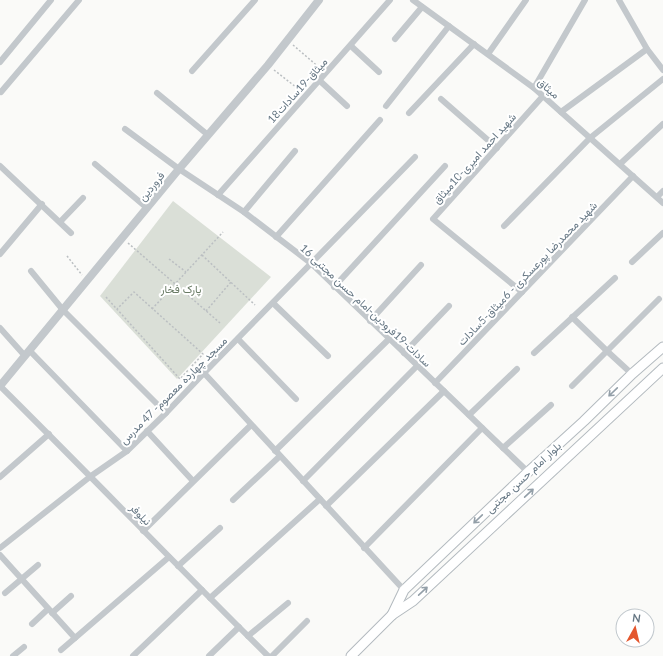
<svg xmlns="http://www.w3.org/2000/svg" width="663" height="656" viewBox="0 0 663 656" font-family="Lato,Vazirmatn,sans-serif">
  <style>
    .green { fill: #dadfd7 }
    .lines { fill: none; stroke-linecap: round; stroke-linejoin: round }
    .secondary-casing { stroke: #b3babf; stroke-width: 11 }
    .path { stroke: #bbbfc2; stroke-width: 1.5; stroke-dasharray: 2 2; stroke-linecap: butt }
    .minor { stroke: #c3c8cc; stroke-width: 6 }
    .tertiary { stroke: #c3c8cc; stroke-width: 8 }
    .secondary { stroke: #fff; stroke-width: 9 }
    .oneway { stroke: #939fa8 }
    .labels { text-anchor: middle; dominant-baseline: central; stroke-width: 4; stroke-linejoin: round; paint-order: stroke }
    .street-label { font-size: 11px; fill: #657683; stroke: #fff }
    .park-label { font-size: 11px; fill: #687a64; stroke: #fff }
  </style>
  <rect width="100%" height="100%" fill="#fafaf8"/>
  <polygon class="green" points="173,201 271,277 177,379 100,296"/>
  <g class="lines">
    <g class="secondary-casing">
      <g id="secondary">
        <polyline points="392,615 404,590 528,472 584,421 632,374 663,347"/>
        <polyline points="351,656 392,615 413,601 663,368"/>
      </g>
    </g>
    <g class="path">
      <polyline points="293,45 321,69"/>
      <polyline points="274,70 301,91"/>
      <polyline points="128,243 220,323"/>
      <polyline points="202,255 255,305"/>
      <polyline points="67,256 82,275"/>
      <polyline points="169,259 186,272"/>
      <polyline points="106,297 180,379 203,354 134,292 117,309"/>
      <polyline points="152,309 223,232"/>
      <polyline points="206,311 231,282"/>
    </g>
    <g class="minor">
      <polyline points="413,0 534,88 663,203"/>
      <polyline points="619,0 647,49 663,70"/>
      <polyline points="395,39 422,7"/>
      <polyline points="351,46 379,72"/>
      <polyline points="488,54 526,0"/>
      <polyline points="0,62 51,0"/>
      <polyline points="192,71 255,0"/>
      <polyline points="319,80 347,106"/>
      <polyline points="534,88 585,0"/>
      <polyline points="1,92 79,0"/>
      <polyline points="157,93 208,135"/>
      <polyline points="441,99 497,148"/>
      <polyline points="386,106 449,26"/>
      <polyline points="561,112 647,49"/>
      <polyline points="409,113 474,44"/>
      <polyline points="125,129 179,169 244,212 312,264 528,472"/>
      <polyline points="95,164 147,208"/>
      <polyline points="620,164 663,124"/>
      <polyline points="0,166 71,233"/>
      <polyline points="218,195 390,0"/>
      <polyline points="657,197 663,191"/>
      <polyline points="244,212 295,151"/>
      <polyline points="60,222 83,198"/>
      <polyline points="504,226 590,138 663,79"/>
      <polyline points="276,237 380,120"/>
      <polyline points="0,254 42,204"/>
      <polyline points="632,262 663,233"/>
      <polyline points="31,271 63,310 166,413"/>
      <polyline points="334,287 445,166"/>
      <polyline points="522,292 433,219 543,96"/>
      <polyline points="273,303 328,356"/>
      <polyline points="572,317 607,351 632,374"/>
      <polyline points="370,321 421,265"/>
      <polyline points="0,328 25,356"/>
      <polyline points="238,339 296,399"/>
      <polyline points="30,351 127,451"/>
      <polyline points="404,353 449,306"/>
      <polyline points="534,353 615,278"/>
      <polyline points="204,373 404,590"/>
      <polyline points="435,383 633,176"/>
      <path d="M0 386C90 475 178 567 268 656"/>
      <polyline points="572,386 659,299"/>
      <polyline points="469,415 517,369"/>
      <polyline points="147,431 193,481"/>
      <polyline points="503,448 551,405"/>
      <polyline points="275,451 389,339"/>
      <polyline points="0,477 49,434"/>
      <polyline points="303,481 417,366"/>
      <polyline points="233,500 280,456"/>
      <polyline points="326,506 444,391"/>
      <polyline points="143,531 251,425"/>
      <polyline points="0,548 91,476 127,451 166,413 204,373 415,157"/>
      <polyline points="364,548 482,428"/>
      <polyline points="0,555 75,638 169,557"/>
      <polyline points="178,566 220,528"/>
      <polyline points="5,593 38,565"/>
      <polyline points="210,598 320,499"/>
      <polyline points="52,613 71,596"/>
      <polyline points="32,624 48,609"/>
      <polyline points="248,636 288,603"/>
      <polyline points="61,650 75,638"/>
      <polyline points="13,656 24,647"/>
      <polyline points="133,656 202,590"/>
      <polyline points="209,656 239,627"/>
      <polyline points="272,656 307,621"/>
    </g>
    <polyline class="tertiary" points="0,386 179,169 268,65 319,0"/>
    <use href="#secondary" class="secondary"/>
  </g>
  <defs><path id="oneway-shaft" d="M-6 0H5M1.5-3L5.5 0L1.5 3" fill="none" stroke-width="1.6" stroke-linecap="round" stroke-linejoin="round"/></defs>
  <g class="oneway">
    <use href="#oneway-shaft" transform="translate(613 392) rotate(136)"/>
    <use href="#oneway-shaft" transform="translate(529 493) rotate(-43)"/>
    <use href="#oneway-shaft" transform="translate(478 519) rotate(136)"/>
    <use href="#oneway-shaft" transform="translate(423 591) rotate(-43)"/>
  </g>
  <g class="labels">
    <g class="street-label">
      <text transform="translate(549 88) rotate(41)">میثاق</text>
      <text transform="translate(297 90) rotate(-48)">18میثاق-19سادات</text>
      <text transform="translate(474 158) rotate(-48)">شهید احمد امیری-10میثاق</text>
      <text transform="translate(151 186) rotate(-51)">فروردین</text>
      <text transform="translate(527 273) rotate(-46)">شهید محمدرضا پورعسکری - 6میثاق-5سادات</text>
      <text transform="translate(366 305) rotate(43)">سادات-19فرودین-امام حسن مجتبی 16</text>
      <text transform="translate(173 390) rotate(-45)">مسجد چهارده معصوم- 47 مدرس</text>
      <text transform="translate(523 477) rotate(-43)">بلوار امام حسن مجتبی</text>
      <text transform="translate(141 514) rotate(46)">نیلوفر</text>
    </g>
    <g class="park-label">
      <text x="181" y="288">پارک فخار</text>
    </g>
  </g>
  <g transform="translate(635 628) rotate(8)"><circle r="19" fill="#ffffff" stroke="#c1c8cd"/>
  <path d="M0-3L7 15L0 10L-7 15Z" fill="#e4572e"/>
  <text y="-6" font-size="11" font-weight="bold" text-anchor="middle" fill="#657683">N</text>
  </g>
</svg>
